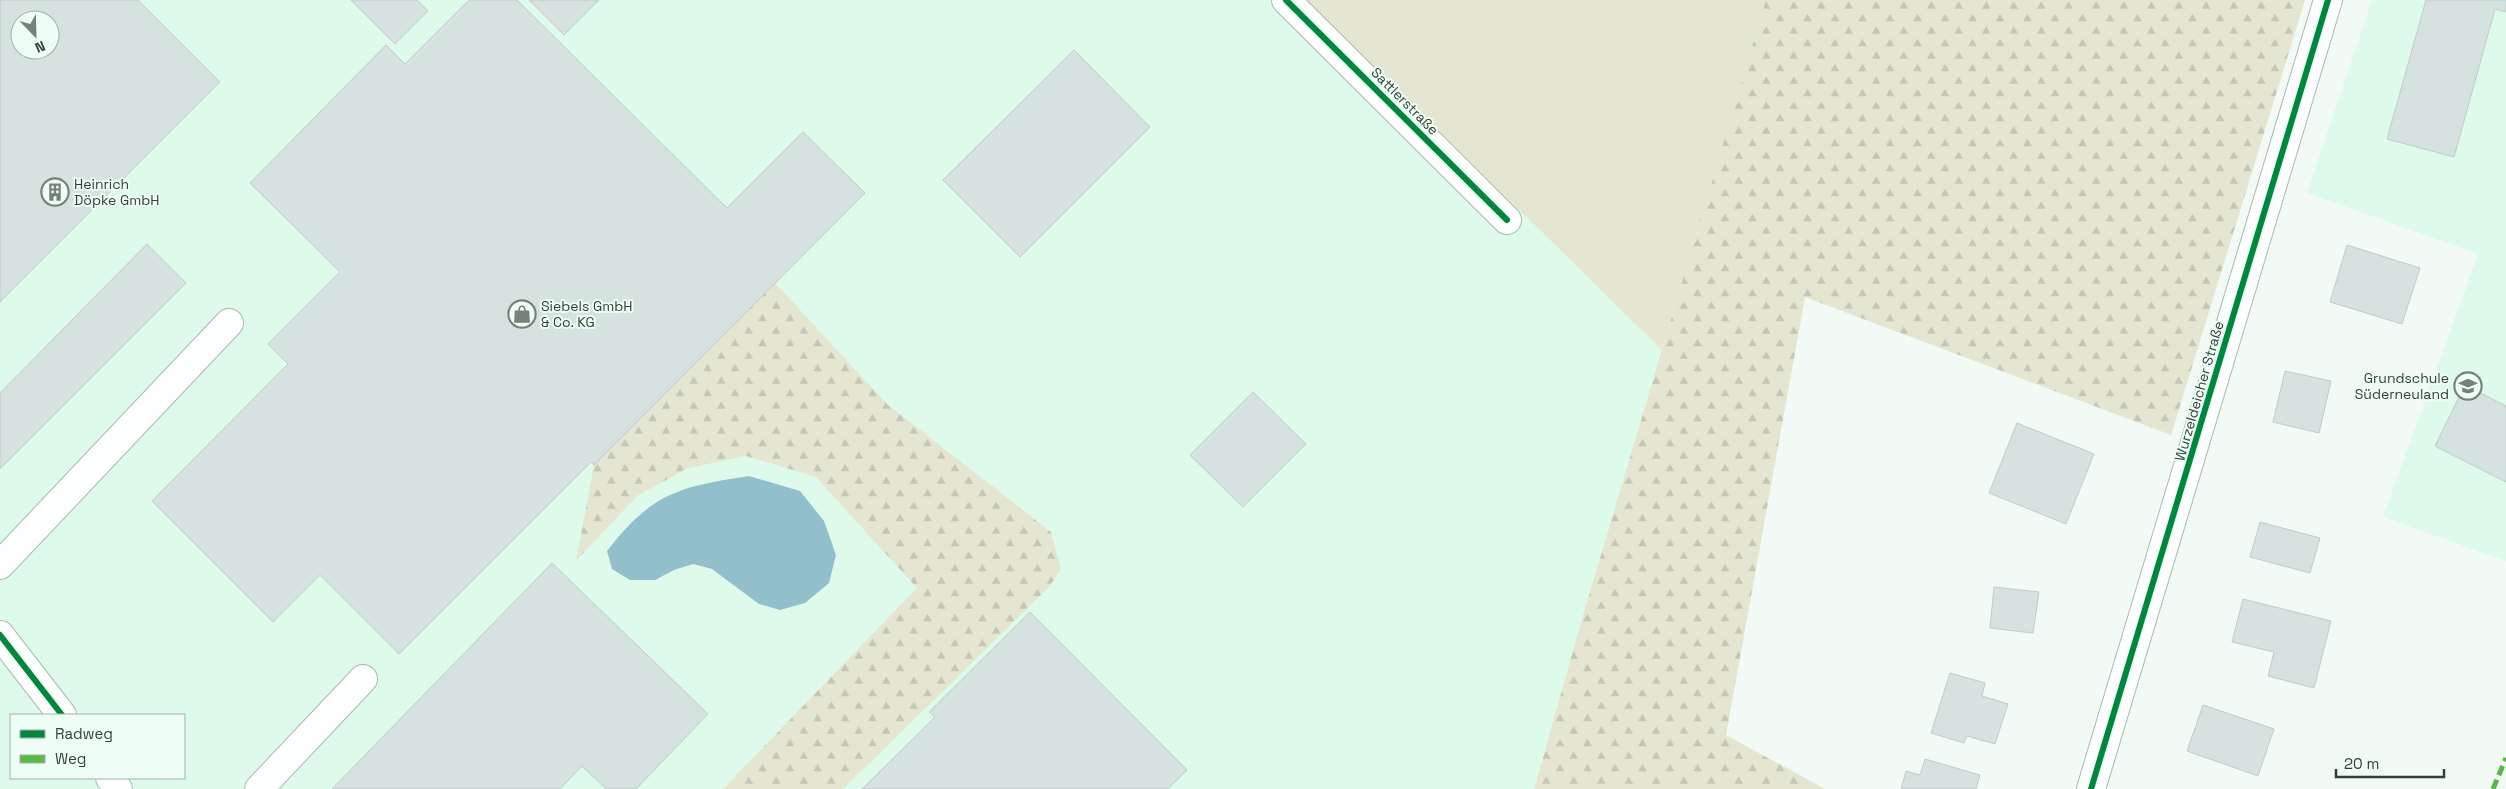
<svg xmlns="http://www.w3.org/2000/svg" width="2506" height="789" viewBox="0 0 2506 789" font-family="'Space Grotesk',sans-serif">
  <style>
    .built { fill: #defaea; fill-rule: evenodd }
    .grass { fill: #e5e6d2 }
    .forest { fill: url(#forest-firs) }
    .water { fill: #91bfcc }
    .building { fill: #d6e2df; stroke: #c0ccca; fill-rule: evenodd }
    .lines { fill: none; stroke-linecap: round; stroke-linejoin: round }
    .minor-casing { stroke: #aeb8b2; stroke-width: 30 }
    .major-casing { stroke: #aeb8b2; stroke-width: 30 }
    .minor { stroke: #fdfefe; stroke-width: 28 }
    .major { stroke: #fdfefe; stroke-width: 28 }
    .quiet { stroke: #58b947; stroke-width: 5; stroke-dasharray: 10 5; stroke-linecap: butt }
    .cycleway-casing { stroke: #eefdf5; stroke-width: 9 }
    .cycleway { stroke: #00873e; stroke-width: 6 }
    .labels { text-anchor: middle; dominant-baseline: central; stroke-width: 4; stroke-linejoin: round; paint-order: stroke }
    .street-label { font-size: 14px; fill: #324038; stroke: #eefdf5 }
    .poi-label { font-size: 14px; fill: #324038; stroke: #eefdf5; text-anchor: start }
  </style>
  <defs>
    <pattern id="forest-firs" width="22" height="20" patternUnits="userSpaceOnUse" patternTransform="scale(1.25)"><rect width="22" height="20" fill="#e5e6d2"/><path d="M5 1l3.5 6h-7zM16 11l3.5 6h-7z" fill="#c5c6b5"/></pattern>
  </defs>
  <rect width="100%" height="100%" fill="#f2faf5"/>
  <g class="built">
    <path d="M0 0H2305L2171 435 1805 297 1726 735 1545 746 1534 789H0ZM20 20H50V50H20ZM11 715H184V778H11Z"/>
    <polygon points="2372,0 2506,0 2506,561 2383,517 2478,254 2307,193"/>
  </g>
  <polygon class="grass" points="1306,0 1766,0 1662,350"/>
  <g class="forest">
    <polygon points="1766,0 2305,0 2171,435 1805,297 1726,735 1825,789 1534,789 1582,619"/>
    <polygon points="775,283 888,405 1051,532 1061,569 1049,587 843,789 723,789 917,588 816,477 746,456 688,468 637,496 576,561 594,465"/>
  </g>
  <path class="water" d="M749 476 800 491 824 521 836 555 829 583 805 603 780 610 759 604 712 569 693 564 674 570 655 580H630L612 569 607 551C652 493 678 487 749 476Z"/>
  <g class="building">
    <path d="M0 0H138L220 82 0 302ZM20 20H50V50H20Z"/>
    <polygon points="351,0 417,0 428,11 395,44"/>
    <polygon points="469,0 517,0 727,208 803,132 865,193 594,465 591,462 399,654 320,575 273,622 152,501 288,364 268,344 340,272 250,183 386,45 405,64"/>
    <polygon points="529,0 599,0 564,35"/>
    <polygon points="2426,0 2506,0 2506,12 2495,9 2454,157 2387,139"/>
    <polygon points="1074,50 1150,127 1020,257 943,180"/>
    <polygon points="147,244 186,283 0,469 0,393"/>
    <polygon points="2347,245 2420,268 2402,324 2330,302"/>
    <polygon points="2285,371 2331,381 2319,433 2273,422"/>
    <polygon points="2465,385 2506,406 2506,482 2435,446"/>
    <polygon points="1253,392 1306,444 1243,507 1190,455"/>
    <polygon points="2017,423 2094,454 2066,524 1989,493"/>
    <polygon points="2260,522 2320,538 2310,573 2250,557"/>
    <polygon points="552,563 708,714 636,789 606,789 582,766 560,789 332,789"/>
    <polygon points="1994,587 2039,592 2033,633 1990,628"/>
    <polygon points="2243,599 2331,621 2314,688 2268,676 2274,652 2232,642"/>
    <polygon points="1030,612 1187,770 1168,789 862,789 935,717 929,712"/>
    <polygon points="1950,673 1985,683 1982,696 2008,704 1995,744 1967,736 1964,743 1931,733"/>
    <polygon points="2203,705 2274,729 2258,776 2187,751"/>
    <polygon points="1925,759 1980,775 1976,789 1901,789 1906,771 1920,775"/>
  </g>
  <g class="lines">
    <g class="minor-casing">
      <g id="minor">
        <polyline points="1286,0 1507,220"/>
        <polyline points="0,565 229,323"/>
        <polyline points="0,635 62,715"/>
        <polyline points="110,778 118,789"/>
        <polyline points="259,789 363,679"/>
      </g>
    </g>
    <g class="major-casing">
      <polyline id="major" points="2091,789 2328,0"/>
    </g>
    <use href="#minor" class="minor"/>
    <use href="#major" class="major"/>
    <polyline class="quiet" points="2493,789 2506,758"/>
    <g class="cycleway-casing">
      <g id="cycleway">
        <polyline points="1286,0 1507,220"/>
        <polyline points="0,635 62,715"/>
        <polyline points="2091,789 2328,0"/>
      </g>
    </g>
    <use href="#cycleway" class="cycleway"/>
  </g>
  <defs>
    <g id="building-ring" transform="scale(1.4375)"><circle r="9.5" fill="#eefdf5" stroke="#75817a" stroke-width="1.5"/><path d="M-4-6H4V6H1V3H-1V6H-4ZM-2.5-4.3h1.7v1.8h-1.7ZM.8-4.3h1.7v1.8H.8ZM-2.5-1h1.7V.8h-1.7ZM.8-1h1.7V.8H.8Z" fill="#75817a"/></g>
    <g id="shop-ring" transform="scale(1.4375)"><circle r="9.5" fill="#eefdf5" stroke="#75817a" stroke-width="1.5"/><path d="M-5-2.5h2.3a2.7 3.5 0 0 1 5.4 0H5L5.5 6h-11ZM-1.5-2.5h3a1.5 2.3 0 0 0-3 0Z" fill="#75817a"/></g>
    <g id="school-ring" transform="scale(1.4375)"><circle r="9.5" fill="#eefdf5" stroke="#75817a" stroke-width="1.5"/><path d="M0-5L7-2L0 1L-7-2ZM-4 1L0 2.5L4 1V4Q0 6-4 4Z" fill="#75817a"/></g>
  </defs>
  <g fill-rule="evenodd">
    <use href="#building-ring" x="55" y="192"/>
    <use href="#shop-ring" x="522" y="314"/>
    <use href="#school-ring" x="2468" y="386"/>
  </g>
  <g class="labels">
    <g class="street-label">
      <text transform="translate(1405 101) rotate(45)">Sattlerstraße</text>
      <text transform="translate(2199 391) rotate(-74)">Wurzeldeicher Straße</text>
    </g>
    <g class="poi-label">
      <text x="74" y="184">Heinrich<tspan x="74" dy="16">Döpke GmbH</tspan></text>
      <text x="541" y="306">Siebels GmbH<tspan x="541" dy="16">&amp; Co. KG</tspan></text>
      <text x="2449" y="378" text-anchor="end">Grundschule<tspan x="2449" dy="16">Süderneuland</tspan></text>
    </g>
  </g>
  <rect x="10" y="714" width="175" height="65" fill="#eefdf5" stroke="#a3b1a9"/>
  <rect x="20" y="730" width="25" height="8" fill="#00873e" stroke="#a3b1a9"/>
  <text x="55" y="739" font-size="15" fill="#324038">Radweg</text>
  <rect x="20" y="755" width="25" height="8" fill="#58b947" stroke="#a3b1a9"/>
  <text x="55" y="764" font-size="15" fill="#324038">Weg</text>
  <g transform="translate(35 35) rotate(157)"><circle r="24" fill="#eefdf5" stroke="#a3b1a9"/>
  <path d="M0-4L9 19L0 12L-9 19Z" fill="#75817a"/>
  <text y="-8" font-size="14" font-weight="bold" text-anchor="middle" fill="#324038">N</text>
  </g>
  <path d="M2336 769v8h108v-8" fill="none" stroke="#324038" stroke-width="2.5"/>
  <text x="2344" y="769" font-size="15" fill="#324038" stroke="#eefdf5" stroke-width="4" paint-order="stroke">20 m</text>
</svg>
